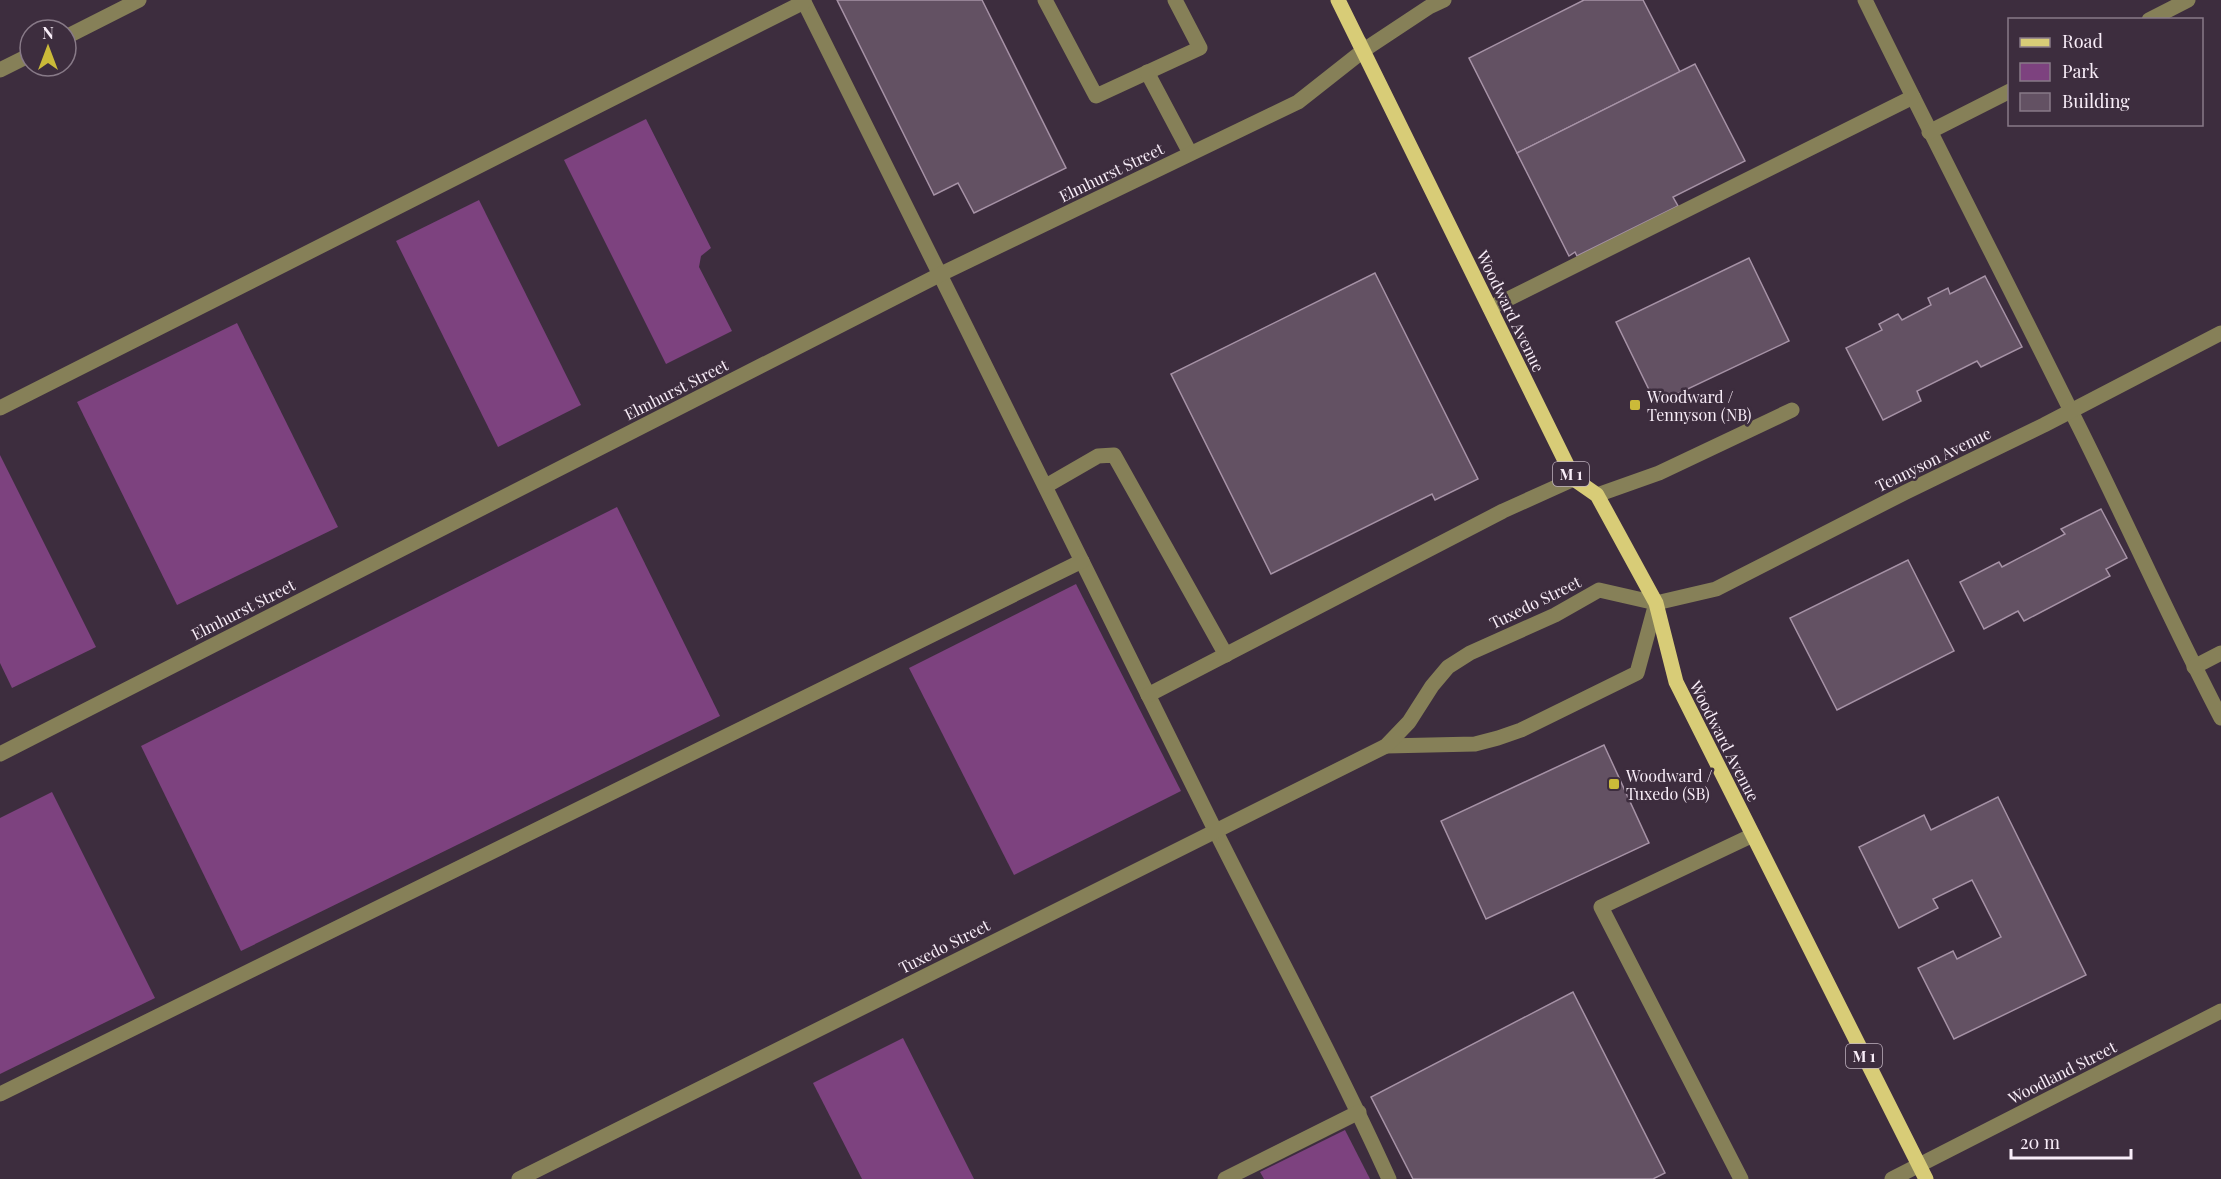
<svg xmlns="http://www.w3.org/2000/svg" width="2221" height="1179" viewBox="0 0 2221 1179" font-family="'Playfair Display',serif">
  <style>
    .green { fill: #7d427f }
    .building { fill: #635163; stroke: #a692a6; stroke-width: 1.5 }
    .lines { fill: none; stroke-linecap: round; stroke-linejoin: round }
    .minor { stroke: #868058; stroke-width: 15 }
    .major { stroke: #d8cc77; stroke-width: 15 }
    .poi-dot { fill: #cbba39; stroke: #3d2d3e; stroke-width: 2 }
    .labels { text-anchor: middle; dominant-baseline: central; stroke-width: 5; stroke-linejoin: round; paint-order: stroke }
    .shield { fill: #3d2d3e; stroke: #c0b3c0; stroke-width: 1.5 }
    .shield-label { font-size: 15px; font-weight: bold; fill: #f8edf8 }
    .street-label { font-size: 16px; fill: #f8edf8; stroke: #3d2d3e }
    .poi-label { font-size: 16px; fill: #f8edf8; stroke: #3d2d3e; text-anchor: start }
  </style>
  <rect width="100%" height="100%" fill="#3d2d3e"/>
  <g class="green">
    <polygon points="646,119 711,248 701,256 699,267 732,331 666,364 564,160"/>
    <polygon points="479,200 581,405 498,447 396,241"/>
    <polygon points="237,323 338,527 177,605 77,402"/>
    <polygon points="0,455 96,647 12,688 0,663"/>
    <polygon points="617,507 720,716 241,951 141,746"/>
    <polygon points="1076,584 1181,791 1014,875 909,668"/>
    <polygon points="52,792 155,998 0,1074 0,818"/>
    <polygon points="903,1038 974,1179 862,1179 813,1083"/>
    <polygon points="1345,1130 1370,1179 1264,1179 1260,1172"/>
  </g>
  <g class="building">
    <polygon points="837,0 982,0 1066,168 974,213 958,183 934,195"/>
    <polygon points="1584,0 1643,0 1680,72 1517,153 1469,58"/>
    <polygon points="1695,64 1745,161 1673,197 1678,206 1577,256 1575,252 1569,256 1517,153"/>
    <polygon points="1749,258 1789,341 1656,404 1616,322"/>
    <polygon points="1375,273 1478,479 1435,500 1432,494 1271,574 1171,374"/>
    <polygon points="1985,276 2022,347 1981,367 1977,361 1917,391 1921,401 1883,420 1846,348 1882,330 1879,324 1898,314 1902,320 1931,305 1928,298 1948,288 1950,294"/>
    <polygon points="2101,509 2127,558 2106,569 2110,576 2024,621 2018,611 1984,629 1960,582 1999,562 2002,567 2065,534 2061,529"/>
    <polygon points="1908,560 1954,651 1837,710 1790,618"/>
    <polygon points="1604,745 1649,843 1486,919 1441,821"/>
    <polygon points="1998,797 2086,975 1954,1039 1918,968 1953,951 1957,959 2001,937 1972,880 1933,899 1938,908 1899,928 1859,847 1924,815 1931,830"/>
    <polygon points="1573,992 1665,1173 1653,1179 1413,1179 1371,1097"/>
  </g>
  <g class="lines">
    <g class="minor">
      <path d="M803 0C942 276 1077 553 1215 830 1273 946 1335 1060 1389 1179"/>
      <polyline points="1045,0 1096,96 1200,48 1175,0"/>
      <path d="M1865 0C1932 137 2002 272 2070 409 2122 511 2168 617 2221 718"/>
      <polyline points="2149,20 2188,0"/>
      <polyline points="66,37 139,0"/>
      <polyline points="1359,42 1364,50 1429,7 1444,0"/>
      <polyline points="0,70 30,55"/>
      <polyline points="1147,72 1190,153"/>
      <polyline points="1929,132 2010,91"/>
      <polyline points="1490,308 1913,97"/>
      <polyline points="0,408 804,2"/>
      <polyline points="1046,486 1098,456 1114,455 1226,655"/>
      <polyline points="1597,495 1659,473 1792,410"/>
      <polyline points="2194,667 2221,653"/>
      <polyline points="1148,695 1503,511 1574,479"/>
      <polyline points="1386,746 1475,744 1498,738 1521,730 1637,673 1656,603"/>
      <polyline points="0,754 941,274 1298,102 1364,50"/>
      <polyline points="0,1094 1082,561"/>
      <polyline points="519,1179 1386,746 1409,722 1432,686 1448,667 1470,653 1555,615 1599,590 1656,603 1716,589 1906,492 2044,425 2221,333"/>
      <polyline points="1225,1179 1359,1112"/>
      <polyline points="1741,1179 1601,907 1753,835"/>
      <polyline points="1892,1179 2221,1011"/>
    </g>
    <polyline class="major" points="1338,0 1574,479 1597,495 1656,603 1676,682 1926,1179"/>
  </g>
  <g class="poi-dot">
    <rect x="1629" y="399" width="12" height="12" rx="3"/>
    <rect x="1608" y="778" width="12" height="12" rx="3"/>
  </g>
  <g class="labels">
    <g class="shield">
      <rect x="1553" y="462" width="36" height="24" rx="4.5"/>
      <rect x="1846" y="1044" width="36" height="24" rx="4.5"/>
    </g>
    <g class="shield-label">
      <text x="1571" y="474">M 1</text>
      <text x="1864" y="1056">M 1</text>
    </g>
    <g class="street-label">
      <text transform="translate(1111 172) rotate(-26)">Elmhurst Street</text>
      <text transform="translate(1511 311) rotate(64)">Woodward Avenue</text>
      <text transform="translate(676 389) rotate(-27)">Elmhurst Street</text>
      <text transform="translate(1933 459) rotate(-26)">Tennyson Avenue</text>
      <text transform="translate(1535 602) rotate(-26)">Tuxedo Street</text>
      <text transform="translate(243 609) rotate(-27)">Elmhurst Street</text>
      <text transform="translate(1725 741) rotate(63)">Woodward Avenue</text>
      <text transform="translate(944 946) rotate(-27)">Tuxedo Street</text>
      <text transform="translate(2062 1072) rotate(-27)">Woodland Street</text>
    </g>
    <g class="poi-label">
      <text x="1647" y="396">Woodward /<tspan x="1647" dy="18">Tennyson (NB)</tspan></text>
      <text x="1626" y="775">Woodward /<tspan x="1626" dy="18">Tuxedo (SB)</tspan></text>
    </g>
  </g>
  <rect x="2008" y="18" width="195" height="108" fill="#3d2d3e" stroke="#887a88" stroke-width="1.5"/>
  <rect x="2020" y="38" width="30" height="9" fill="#d8cc77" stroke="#887a88" stroke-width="1.5"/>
  <text x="2062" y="48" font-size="18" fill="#f8edf8">Road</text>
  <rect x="2020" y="63" width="30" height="18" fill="#7d427f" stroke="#887a88" stroke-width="1.5"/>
  <text x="2062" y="78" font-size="18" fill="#f8edf8">Park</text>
  <rect x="2020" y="93" width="30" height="18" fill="#635163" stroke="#887a88" stroke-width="1.5"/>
  <text x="2062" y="108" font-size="18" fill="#f8edf8">Building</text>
  <g transform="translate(48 48)"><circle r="28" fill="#3d2d3e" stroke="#887a88" stroke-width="1.5"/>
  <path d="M0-4.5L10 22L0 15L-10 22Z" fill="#cbba39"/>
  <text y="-9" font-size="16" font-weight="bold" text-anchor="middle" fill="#f8edf8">N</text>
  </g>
  <path d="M2011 1149v9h120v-9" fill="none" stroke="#f8edf8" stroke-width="3"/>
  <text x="2020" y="1149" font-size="18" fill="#f8edf8" stroke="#3d2d3e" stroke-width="4.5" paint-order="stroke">20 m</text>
</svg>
